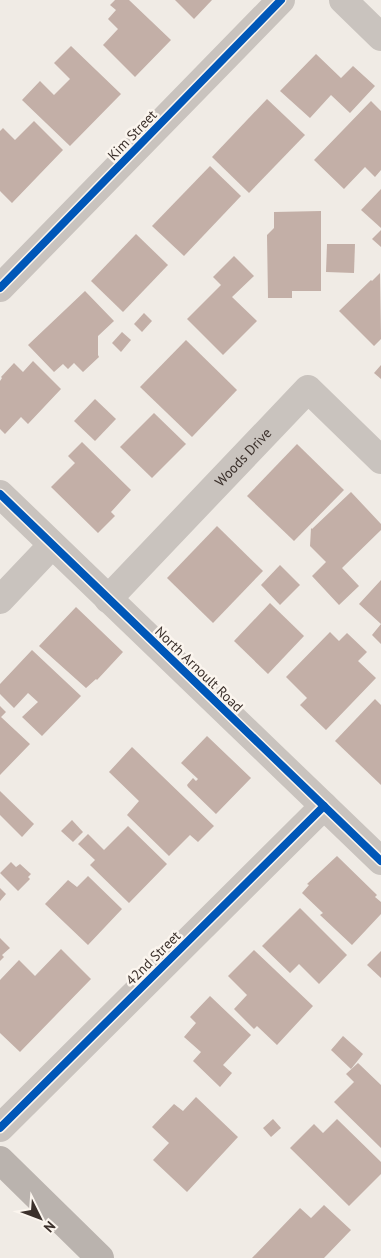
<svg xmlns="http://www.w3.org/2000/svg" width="381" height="1258" viewBox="0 0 381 1258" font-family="'PT Sans',sans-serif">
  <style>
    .building { fill: #c3afa7 }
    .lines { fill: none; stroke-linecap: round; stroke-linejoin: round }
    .street { stroke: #c9c3be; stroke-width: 28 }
    .secondary { stroke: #bab3ae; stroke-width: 28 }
    .cycleway-casing { stroke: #fbf5ee; stroke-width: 11 }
    .cycleway { stroke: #0057b8; stroke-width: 8 }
    .labels { text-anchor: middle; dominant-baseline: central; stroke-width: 5; stroke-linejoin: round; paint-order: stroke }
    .street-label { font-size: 14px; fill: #3b302b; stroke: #fbf5ee }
  </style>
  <rect width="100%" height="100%" fill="#f0ebe5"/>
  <g class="building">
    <polygon points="115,0 129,0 171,40 135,77 103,45 118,29 108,19 116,10 110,5"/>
    <polygon points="175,0 212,0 194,19"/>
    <polygon points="71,46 121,94 70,146 22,100 40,81 54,95 70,79 54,63"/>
    <polygon points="316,54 341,78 353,66 375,86 350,113 331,95 310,118 280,91"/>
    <polygon points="267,99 305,135 249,193 212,157"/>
    <polygon points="371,101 381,111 381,170 375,177 365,167 344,189 314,160"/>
    <polygon points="34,121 63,150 12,203 0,191 0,131 3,128 15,140"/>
    <polygon points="210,166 241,196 184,256 152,226"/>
    <polygon points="381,189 381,228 361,210"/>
    <polygon points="321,211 321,291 292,291 292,298 268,298 267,235 274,228 274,212"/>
    <polygon points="381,230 381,247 372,239"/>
    <polygon points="136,234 168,265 123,312 91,281"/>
    <polygon points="327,244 355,244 354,273 326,272"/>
    <polygon points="234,256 254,276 232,297 257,321 223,355 187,319 221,285 213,277"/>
    <polygon points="380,273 381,339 374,346 339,311 371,280 372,281"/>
    <polygon points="85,291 114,321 98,336 98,355 99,357 83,372 74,363 68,369 63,364 54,372 28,345"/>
    <polygon points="144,313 152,321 142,332 134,324"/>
    <polygon points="122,332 131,340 121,352 112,343"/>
    <polygon points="186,340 237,390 192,437 140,387"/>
    <polygon points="33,361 61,389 28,424 21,417 5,434 0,429 0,381 2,378 1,377 14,363 23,372"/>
    <polygon points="381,365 381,379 374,373"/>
    <polygon points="95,399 116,419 95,441 74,421"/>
    <polygon points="154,413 186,444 152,478 120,447"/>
    <polygon points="82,442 131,490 111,512 115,516 98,533 51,487 75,463 68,456"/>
    <polygon points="297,444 344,490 294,541 247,496"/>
    <polygon points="351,492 381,524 381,530 342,568 359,586 339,605 312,576 326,562 310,546 311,528 312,529"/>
    <polygon points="217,526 263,571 213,623 167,578"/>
    <polygon points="280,565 300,585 280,605 261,585"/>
    <polygon points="381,580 381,644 372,635 381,624 359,604"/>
    <polygon points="270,603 304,636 268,674 234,641"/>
    <polygon points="76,607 123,652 97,680 96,679 86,688 39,646"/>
    <polygon points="330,632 339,641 347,633 367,652 358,661 376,678 326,730 300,705 307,698 286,677"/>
    <polygon points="32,650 81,696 42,736 22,717 38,702 28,693 14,708 0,694 0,684"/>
    <polygon points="375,699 381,705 381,785 335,741"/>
    <polygon points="0,706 6,712 1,717 30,744 0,775"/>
    <polygon points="207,736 251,778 216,814 188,787 187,785 193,778 196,781 198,779 181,763"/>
    <polygon points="132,747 214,826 198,842 190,835 169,856 127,815 139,801 109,772"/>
    <polygon points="0,791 34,824 22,837 0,815"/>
    <polygon points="72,820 83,832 73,842 61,831"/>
    <polygon points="128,826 167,864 129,903 90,865 95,860 78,844 88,834 104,850"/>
    <polygon points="337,856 377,895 375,897 381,902 381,914 352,945 320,915 323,913 302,893 309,885 307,884"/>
    <polygon points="11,862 16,867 20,864 31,874 28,877 30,879 18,891 0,873"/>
    <polygon points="88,876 122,909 88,945 45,904 68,880 77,887"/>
    <polygon points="0,888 6,894 0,901"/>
    <polygon points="300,908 347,955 319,984 299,964 290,973 262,946"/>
    <polygon points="0,938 10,948 2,955 4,957 0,961"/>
    <polygon points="61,949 91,979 20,1052 0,1033 0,980 19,960 35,976"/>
    <polygon points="254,950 313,1006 277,1045 257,1026 254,1029 234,1009 247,995 228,976"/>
    <polygon points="381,951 381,978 367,965"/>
    <polygon points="210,996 251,1035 223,1065 232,1073 220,1087 193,1061 201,1052 184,1037 196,1023 190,1017"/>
    <polygon points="343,1036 363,1054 351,1069 331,1050"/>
    <polygon points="358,1063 381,1085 381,1148 334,1102 354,1082 346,1074"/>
    <polygon points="196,1097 238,1137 187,1192 153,1160 169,1143 152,1127 174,1104 183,1111"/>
    <polygon points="273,1119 281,1128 271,1137 263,1128"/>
    <polygon points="337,1119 381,1162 381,1174 349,1206 290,1148 314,1124 323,1133"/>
    <polygon points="324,1205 351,1230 324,1258 252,1258 300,1208 311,1218"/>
  </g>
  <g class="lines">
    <g class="street">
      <polyline points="343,0 381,37"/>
      <polyline points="0,288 281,0"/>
      <polyline points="0,494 381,861"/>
      <path id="s1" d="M108 599 308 389 381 460"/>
      <polyline points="0,600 52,545"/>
      <polyline points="0,1128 324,806"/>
    </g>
    <polyline class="secondary" points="0,1160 100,1258"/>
    <g class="cycleway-casing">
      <g id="cycleway">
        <polyline points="0,288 281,0"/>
        <polyline points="0,494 381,861"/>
        <polyline points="0,1128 324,806"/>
      </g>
    </g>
    <use href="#cycleway" class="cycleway"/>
  </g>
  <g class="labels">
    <g class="street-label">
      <text transform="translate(132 135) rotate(-46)">Kim Street</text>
      <text stroke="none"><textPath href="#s1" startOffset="196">Woods Drive</textPath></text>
      <text transform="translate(199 669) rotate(44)">North Arnoult Road</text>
      <text transform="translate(153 958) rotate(-45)">42nd Street</text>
    </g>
  </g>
  <g transform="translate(40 1218) rotate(132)" stroke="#fbf5ee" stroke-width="4" paint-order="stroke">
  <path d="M0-4L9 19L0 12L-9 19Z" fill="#3b302b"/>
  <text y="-8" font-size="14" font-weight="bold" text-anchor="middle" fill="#3b302b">N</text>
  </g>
</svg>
